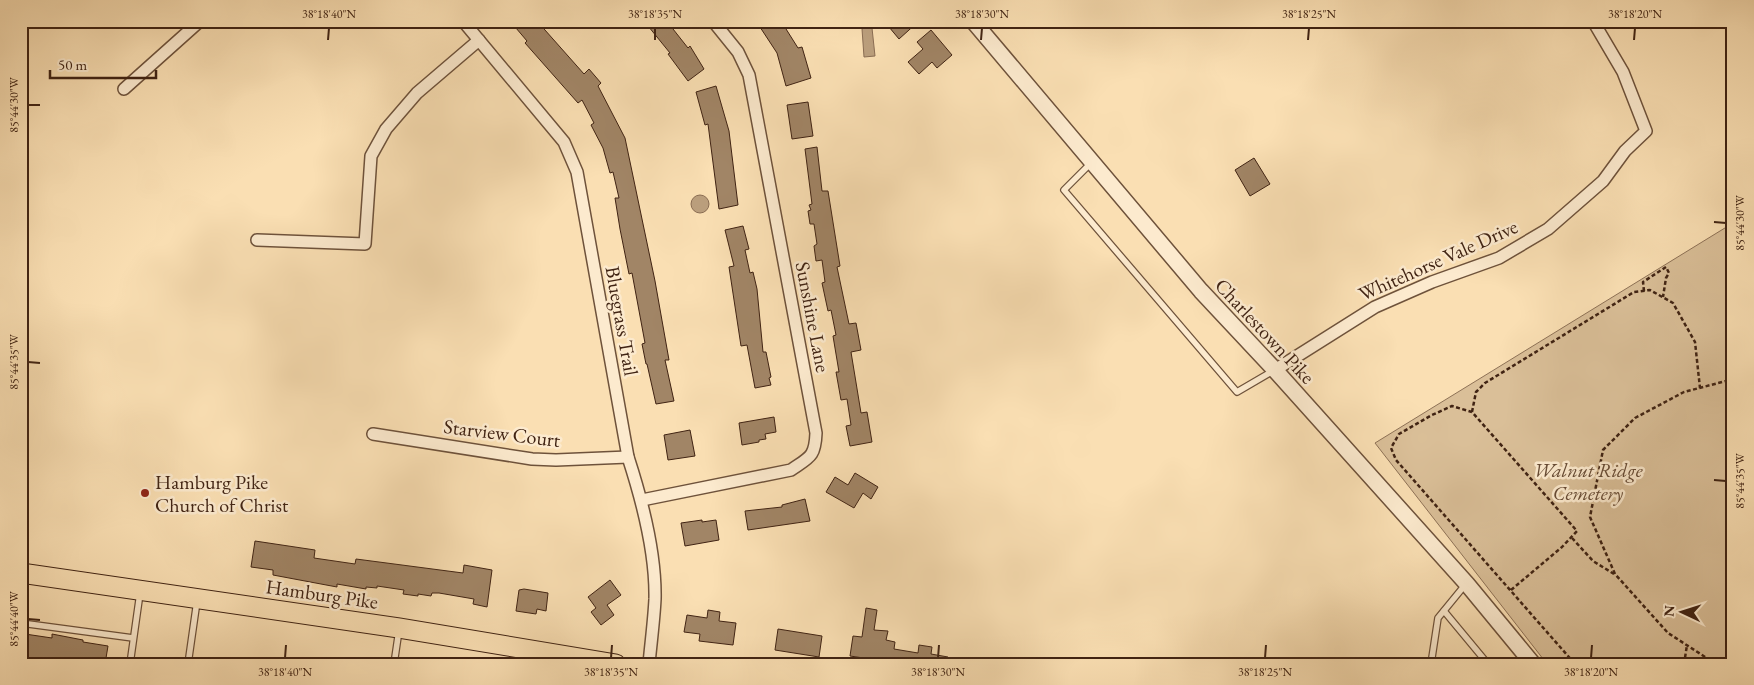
<svg xmlns="http://www.w3.org/2000/svg" width="1754" height="685" viewBox="0 0 1754 685" font-family="'EB Garamond',serif">
  <style>
    .green { fill: #dabf98; stroke: #8d7156 }
    .water { fill: #bb9f7d; stroke: #8a6d53 }
    .building { fill: #a18566; stroke: #402313 }
    .lines { fill: none; stroke-linecap: round; stroke-linejoin: round }
    .service-casing { stroke: #6e523b; stroke-width: 8 }
    .minor-casing { stroke: #6e523b; stroke-width: 14 }
    .tertiary-casing { stroke: #6e523b; stroke-width: 18 }
    .primary-casing { stroke: #402313; stroke-width: 21 }
    .path { stroke: #402313; stroke-width: 2.5; stroke-dasharray: 4 2.5; stroke-linecap: butt }
    .service { stroke: #fceace; stroke-width: 5.5 }
    .minor { stroke: #fceace; stroke-width: 11 }
    .tertiary { stroke: #fceace; stroke-width: 15 }
    .primary { stroke: #fadfb3; stroke-width: 19 }
    .ticks { fill: none; stroke: #402313; stroke-width: 2 }
    .poi-dot { fill: #8f2418; stroke: #fceace; stroke-width: 2 }
    .labels { text-anchor: middle; dominant-baseline: central; stroke-width: 5; stroke-linejoin: round; paint-order: stroke }
    .street-label { font-size: 20px; fill: #402313; stroke: #fceace }
    .park-label { font-size: 20px; font-style: italic; fill: #664a34; stroke: #fceace }
    .poi-label { font-size: 20px; fill: #402313; stroke: #fceace; text-anchor: start }
    .neatline { fill: none; stroke: #402313; stroke-width: 2 }
    .ticks-label { font-size: 12px; text-anchor: middle; fill: #402313 }
  </style>
  <rect width="100%" height="100%" fill="#fadfb3"/>
  <filter id="stains"><feTurbulence type="fractalNoise" baseFrequency=".004" numOctaves="4"/><feColorMatrix values="0 0 0 0 .2 0 0 0 0 .09 0 0 0 0 .02 0 0 0 .5 -.17"/></filter>
  <radialGradient id="worn" r=".72"><stop offset=".6" stop-color="#630" stop-opacity="0"/><stop offset="1" stop-color="#630" stop-opacity=".3"/></radialGradient>
  <polygon class="green" points="1733,223 1733,664 1547,664 1375,443"/>
  <g class="water">
    <polygon points="866,27 872,28 875,56 864,57 862,29"/>
    <circle cx="700" cy="204" r="9"/>
  </g>
  <g class="building">
    <polygon points="510,21 537,21 584,74 589,69 601,83 598,86 625,138 655,281 669,360 665,360 674,401 656,404 647,364 646,364 642,344 645,343 632,273 629,274 620,229 615,198 619,198 613,172 610,173 603,148 591,125 594,123 582,100 578,103 525,43 527,41"/>
    <polygon points="644,21 682,21 673,29 688,48 690,46 704,69 688,81 668,54 670,53"/>
    <polygon points="756,21 781,21 798,48 802,47 811,78 786,86 777,53"/>
    <polygon points="884,21 919,21 899,39"/>
    <polygon points="931,30 952,55 937,68 932,62 919,74 908,62 923,49 917,42"/>
    <polygon points="716,86 729,131 738,205 719,209 708,124 705,125 696,92"/>
    <polygon points="808,102 813,136 792,139 787,105"/>
    <polygon points="817,147 822,191 828,191 840,266 837,267 849,324 856,323 861,350 851,352 861,413 867,412 872,442 850,446 846,426 851,425 847,399 841,400 836,372 839,372 833,336 836,335 831,310 828,311 822,283 825,282 822,260 816,261 814,246 817,244 814,224 810,224 808,211 811,210 809,205 812,204 805,149"/>
    <polygon points="1254,158 1270,184 1250,196 1235,170"/>
    <polygon points="743,226 749,249 745,250 750,273 753,272 757,289 763,352 766,352 771,377 769,378 771,385 755,388 747,345 741,346 729,267 734,266 725,230"/>
    <polygon points="774,417 776,432 765,434 766,439 759,440 759,442 742,445 739,423"/>
    <polygon points="690,430 695,456 668,460 664,435"/>
    <polygon points="855,473 878,487 871,499 863,493 854,508 826,492 835,477 848,485"/>
    <polygon points="805,499 810,521 748,530 745,511 782,507 782,505"/>
    <polygon points="702,520 702,522 716,520 719,540 685,546 681,523"/>
    <polygon points="255,541 315,550 314,558 355,564 356,559 463,573 464,565 492,570 487,607 473,604 474,599 439,593 432,593 431,596 418,594 418,596 403,594 404,590 377,586 377,588 366,587 366,589 337,584 337,587 273,575 273,570 251,567"/>
    <polygon points="610,580 621,595 607,605 614,615 601,625 591,612 596,608 588,597"/>
    <polygon points="524,589 548,593 546,611 537,609 536,614 516,611 519,590"/>
    <polygon points="866,608 877,610 874,630 888,631 886,640 895,642 894,649 918,653 919,645 932,647 931,654 948,657 947,664 876,664 877,660 850,656 853,636 862,637"/>
    <polygon points="708,610 720,612 719,621 736,623 733,645 699,641 700,634 684,632 687,615 707,618"/>
    <polygon points="778,629 822,636 819,657 775,650"/>
    <polygon points="25,634 52,638 52,634 83,640 83,642 108,646 105,664 21,664"/>
  </g>
  <g class="lines">
    <g class="service-casing">
      <g id="service">
        <polyline points="1091,163 1064,190 1237,392 1273,371"/>
        <polyline points="1444,611 1488,664"/>
        <polyline points="21,623 133,638"/>
        <polyline points="130,664 140,593"/>
        <polyline points="188,664 197,601"/>
        <polyline points="394,664 399,630"/>
        <polyline points="1431,664 1438,618 1465,585"/>
      </g>
    </g>
    <g class="minor-casing">
      <g id="minor">
        <path d="M463 21 564 142 577 172 628 457C642 500 656 553 655 599 654 620 651 642 649 664"/>
        <polyline points="124,89 200,21"/>
        <polyline points="257,240 365,244 371,156 386,129 417,93 479,40"/>
        <polyline points="1275,370 1375,307 1432,282 1499,258 1548,229 1603,181 1625,151 1646,131 1623,72 1593,21"/>
        <polyline points="373,434 532,459 556,460 628,457"/>
        <path d="M642 500 791 470C810 457 815 457 816 433L749 75 738 52 713 21"/>
      </g>
    </g>
    <g class="tertiary-casing">
      <polyline id="tertiary" points="973,21 1201,291 1275,370 1467,584 1533,664"/>
    </g>
    <g class="primary-casing">
      <polyline id="primary" points="21,573 399,628 616,664"/>
    </g>
    <g class="path">
      <polyline points="1644,291 1643,282 1666,267 1669,273 1666,278 1663,297"/>
      <polyline points="1472,412 1476,392 1485,383 1634,292 1650,290 1673,303 1695,342 1700,388"/>
      <polyline points="1572,538 1593,561 1614,574"/>
      <polyline points="1511,590 1562,547 1577,531 1472,412 1452,406 1432,415 1399,434 1391,448 1396,460 1575,664"/>
      <polyline points="1684,664 1687,645"/>
      <polyline points="1716,664 1668,633 1615,574 1590,517 1603,450 1635,418 1684,392 1726,381 1733,383"/>
    </g>
    <use href="#service" class="service"/>
    <use href="#minor" class="minor"/>
    <use href="#tertiary" class="tertiary"/>
    <use href="#primary" class="primary"/>
  </g>
  <path class="ticks" d="M328 40 329 28M655 40V28M981 40 982 28M1308 40 1309 28M1634 40 1635 28M28 105H40M1714 222 1726 223M28 362 40 363M1714 480 1726 481M28 619 40 620M285 658 286 645M611 658 612 645M938 658 939 645M1265 658 1266 645M1591 658 1592 645"/>
  <circle class="poi-dot" cx="145" cy="493" r="5"/>
  <g class="labels">
    <g class="street-label">
      <text transform="translate(1438 260) rotate(-24)">Whitehorse Vale Drive</text>
      <text transform="translate(813 317) rotate(79)">Sunshine Lane</text>
      <text transform="translate(622 321) rotate(80)">Bluegrass Trail</text>
      <text transform="translate(1265 331) rotate(47)">Charlestown Pike</text>
      <text transform="translate(502 433) rotate(7)">Starview Court</text>
      <text transform="translate(322 594) rotate(8)">Hamburg Pike</text>
    </g>
    <g class="park-label">
      <text x="1588" y="470">Walnut Ridge<tspan x="1588" dy="23">Cemetery</tspan></text>
    </g>
    <g class="poi-label">
      <text x="155" y="482">Hamburg Pike<tspan x="155" dy="23">Church of Christ</tspan></text>
    </g>
  </g>
  <rect width="1754" height="685" fill="none" stroke="#fadfb3" stroke-width="55"/>
  <g transform="translate(1682 612) rotate(274)" stroke="#fceace" stroke-width="4" paint-order="stroke">
  <path d="M0-4L9 19L0 12L-9 19Z" fill="#402313"/>
  <text y="-8" font-size="14" font-weight="bold" text-anchor="middle" fill="#402313">N</text>
  </g>
  <path d="M50 70v8h106v-8" fill="none" stroke="#402313" stroke-width="2.5"/>
  <text x="58" y="70" font-size="15" fill="#402313" stroke="#fceace" stroke-width="4" paint-order="stroke">50 m</text>
  <rect x="28" y="28" width="1698" height="630" class="neatline"/>
  <g class="ticks-label">
    <text x="329" y="18">38°18'40"N</text>
    <text x="655" y="18">38°18'35"N</text>
    <text x="982" y="18">38°18'30"N</text>
    <text x="1309" y="18">38°18'25"N</text>
    <text x="1635" y="18">38°18'20"N</text>
    <text transform="translate(14 105) rotate(-90)" y="4">85°44'30"W</text>
    <text transform="translate(1740 223) rotate(-90)" y="4">85°44'30"W</text>
    <text transform="translate(14 362) rotate(-90)" y="4">85°44'35"W</text>
    <text transform="translate(1740 481) rotate(-90)" y="4">85°44'35"W</text>
    <text transform="translate(14 619) rotate(-90)" y="4">85°44'40"W</text>
    <text x="285" y="676">38°18'40"N</text>
    <text x="611" y="676">38°18'35"N</text>
    <text x="938" y="676">38°18'30"N</text>
    <text x="1265" y="676">38°18'25"N</text>
    <text x="1591" y="676">38°18'20"N</text>
  </g>
  <rect width="100%" height="100%" filter="url(#stains)"/>
  <rect width="100%" height="100%" fill="url(#worn)"/>
</svg>
